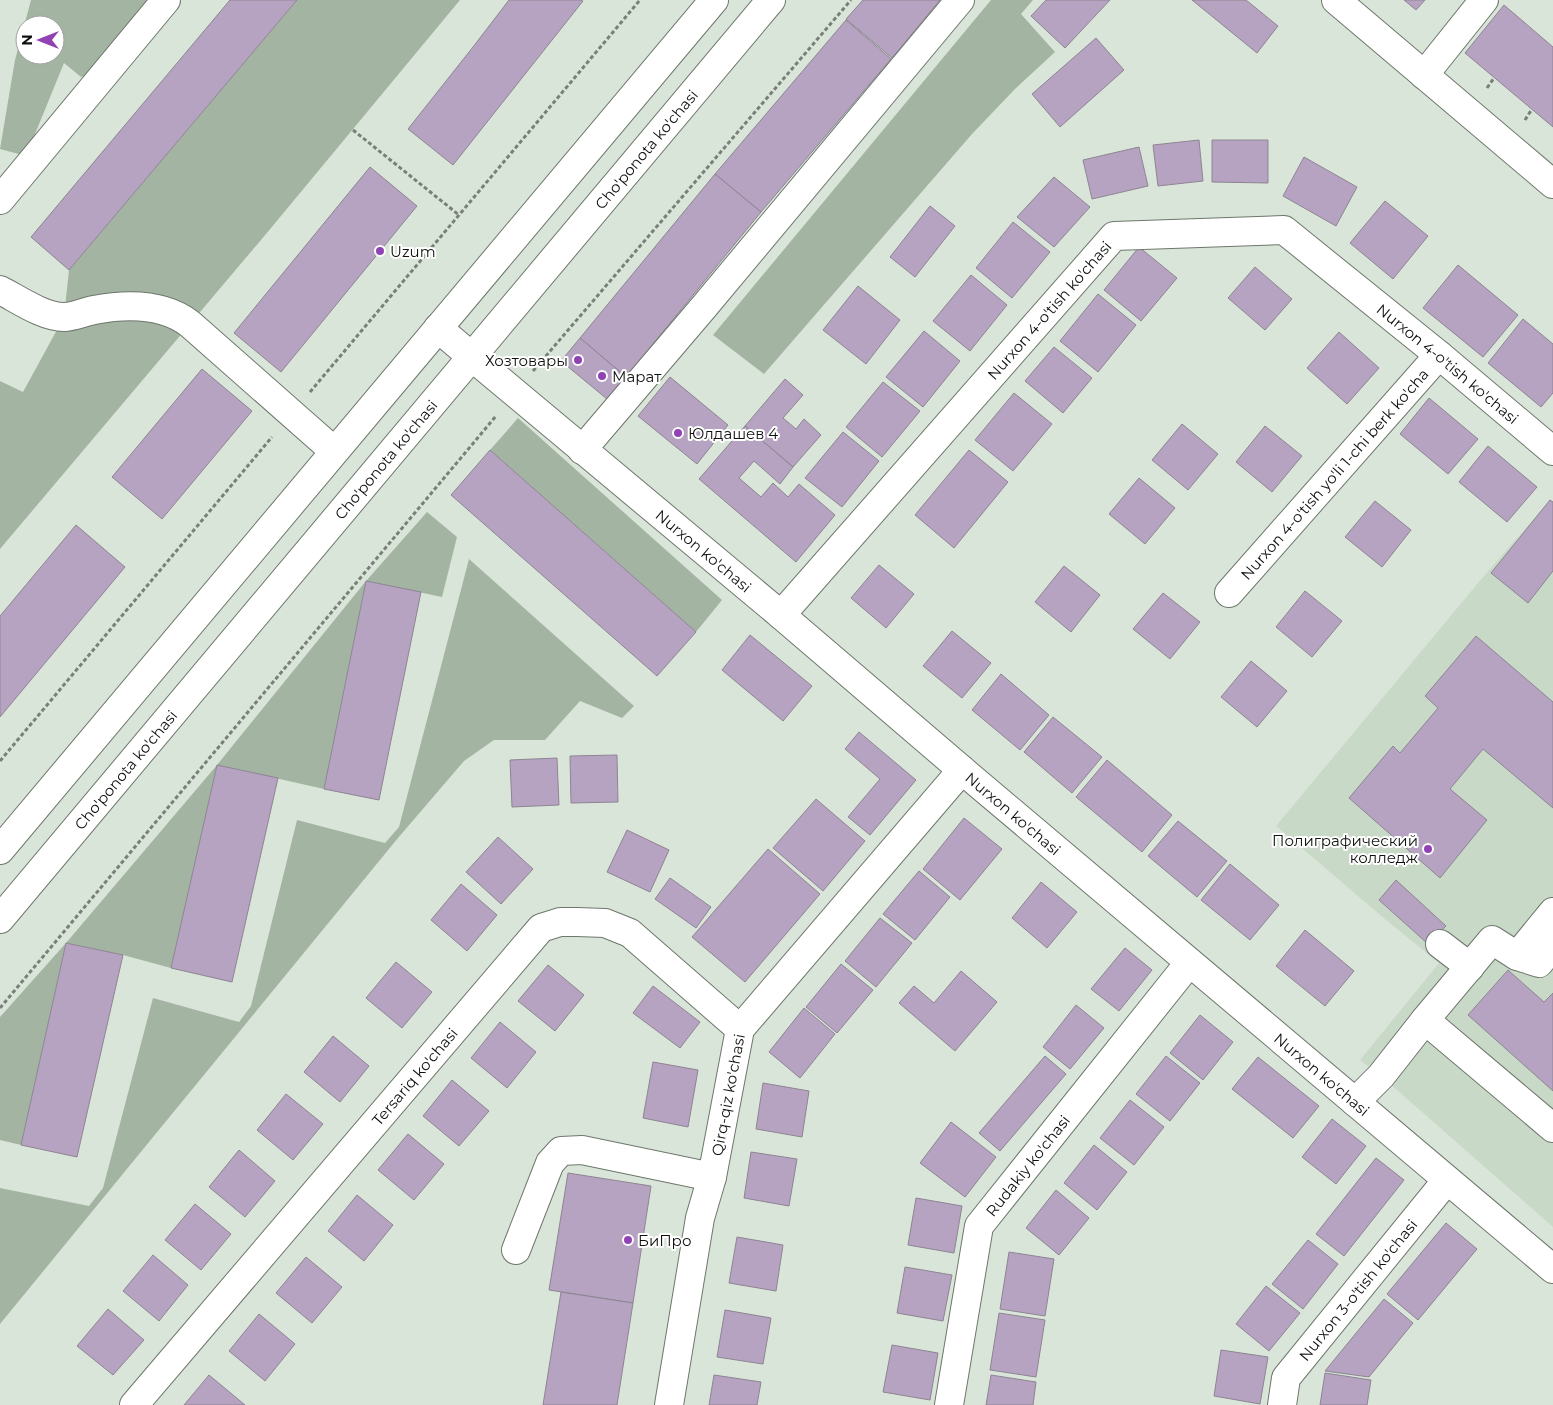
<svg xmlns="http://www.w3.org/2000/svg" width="1553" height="1405" viewBox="0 0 1553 1405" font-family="Montserrat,sans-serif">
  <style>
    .built { fill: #c9d9c7 }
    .green { fill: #a4b4a2; fill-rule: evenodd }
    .building { fill: #b6a2c1; stroke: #8d8592 }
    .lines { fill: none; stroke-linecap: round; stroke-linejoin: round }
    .minor-casing { stroke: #6e776c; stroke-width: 30 }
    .major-casing { stroke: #6e776c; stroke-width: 30 }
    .path { stroke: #788077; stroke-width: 3; stroke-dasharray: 4 2.5; stroke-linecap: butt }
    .minor { stroke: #fff; stroke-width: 28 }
    .major { stroke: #fff; stroke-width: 28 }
    .poi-dot { fill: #9143b4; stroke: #fff; stroke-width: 2 }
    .labels { text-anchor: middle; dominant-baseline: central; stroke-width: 4; stroke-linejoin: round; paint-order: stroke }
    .street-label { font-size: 15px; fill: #0e110d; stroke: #fff }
    .poi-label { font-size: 15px; fill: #0e110d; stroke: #fff; text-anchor: start }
  </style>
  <rect width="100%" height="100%" fill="#dae5d9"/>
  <polygon class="built" points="1550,500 1553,502 1553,1227 1381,1076 1360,1060 1439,963 1386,920 1276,826 1478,583"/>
  <g class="green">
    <path d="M31 0H150L94 72 81 77 64 63 26 156 0 149 15 60ZM25 25H55V55H25Z"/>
    <polygon points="297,0 460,0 271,228 0,549 0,381 23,392 64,317 69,270"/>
    <polygon points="991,0 1033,0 1021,14 1055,52 1015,89 972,134 764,374 713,335"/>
    <polygon points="518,418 722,600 696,632 490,450"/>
    <polygon points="427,512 457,537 442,597 366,581 324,789 217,765 171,968 123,955 66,943 21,1145 0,1140 0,1017 66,943 217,765 366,581"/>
    <polygon points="469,559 634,706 622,718 580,701 545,740 494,740 464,761 398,838 0,1324 0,1188 89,1206 103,1188 153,998 239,1022 251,1006 297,820 385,843 399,827"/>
  </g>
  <g class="building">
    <polygon points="230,0 297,0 69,270 31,237"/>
    <polygon points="509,0 581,0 583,1 453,165 408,129 473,47"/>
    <polygon points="863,0 940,0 892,58 846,19"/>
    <polygon points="1046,0 1110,0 1065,48 1031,16"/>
    <polygon points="1192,0 1246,0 1278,26 1257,53"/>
    <polygon points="1404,0 1425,0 1416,10"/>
    <polygon points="1504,5 1553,47 1553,127 1465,53"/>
    <polygon points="846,20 891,59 761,212 715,174"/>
    <polygon points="1096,38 1124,70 1060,127 1032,94"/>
    <polygon points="1199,140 1203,181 1158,186 1153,145"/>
    <polygon points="1212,140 1268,140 1268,183 1212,182"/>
    <polygon points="1139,147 1148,186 1092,199 1083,160"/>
    <polygon points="1304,157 1357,187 1336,226 1283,196"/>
    <polygon points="370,167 417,206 281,372 234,333"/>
    <polygon points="715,174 761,212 626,377 580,338"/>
    <polygon points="1054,177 1090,207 1054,247 1017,217"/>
    <polygon points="1385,201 1428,236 1393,279 1350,243"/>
    <polygon points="930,206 955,226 915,277 890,257"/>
    <polygon points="1013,222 1050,252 1012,298 976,268"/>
    <polygon points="1139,247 1177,278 1141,321 1104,290"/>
    <polygon points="1458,265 1518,315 1483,357 1423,308"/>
    <polygon points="1255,267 1292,299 1265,330 1228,298"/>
    <polygon points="971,275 1007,305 970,351 933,321"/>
    <polygon points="858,286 900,320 866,364 823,330"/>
    <polygon points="1098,294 1136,325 1098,372 1060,341"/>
    <polygon points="1523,319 1553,344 1553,393 1541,407 1488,363"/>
    <polygon points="924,331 960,361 923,407 886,377"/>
    <polygon points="1339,332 1379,368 1347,404 1307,368"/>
    <polygon points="580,338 626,377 607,399 561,361"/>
    <polygon points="1054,347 1092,378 1063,413 1025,381"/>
    <polygon points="202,369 252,411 162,519 112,477"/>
    <polygon points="670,377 728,425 697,464 638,416"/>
    <polygon points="785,379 803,395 783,418 796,429 804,419 821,435 793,467 745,426"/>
    <polygon points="883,382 920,411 882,457 846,427"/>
    <polygon points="1014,393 1052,424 1013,471 975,440"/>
    <polygon points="1429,398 1478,439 1448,474 1400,434"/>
    <polygon points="1182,424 1218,454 1188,490 1152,460"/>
    <polygon points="745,426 793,467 780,484 754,461 739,478 761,497 773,483 788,497 799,484 835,515 796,562 699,479"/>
    <polygon points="1265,426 1302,456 1272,492 1236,462"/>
    <polygon points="843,432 879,461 842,507 805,478"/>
    <polygon points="1488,446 1537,487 1507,522 1459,482"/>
    <polygon points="490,450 696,632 657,676 451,495"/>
    <polygon points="969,450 1008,482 954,548 915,515"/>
    <polygon points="1139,478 1175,508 1145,544 1109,514"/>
    <polygon points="1550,500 1553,502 1553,571 1528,603 1491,573"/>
    <polygon points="1375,501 1411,530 1382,567 1345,537"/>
    <polygon points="76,525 125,567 0,717 0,616"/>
    <polygon points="879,565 914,594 886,628 851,598"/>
    <polygon points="1064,566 1100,595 1071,632 1035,602"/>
    <polygon points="366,581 421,592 379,800 324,789"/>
    <polygon points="1305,591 1342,621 1312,657 1276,627"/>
    <polygon points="1163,593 1200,622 1170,659 1133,629"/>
    <polygon points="952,631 991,663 962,698 923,666"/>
    <polygon points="750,635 812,686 783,721 722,670"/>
    <polygon points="1476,636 1553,702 1553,808 1483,749 1450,789 1487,820 1440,878 1349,798 1393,746 1400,753 1438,708 1425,696"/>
    <polygon points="1251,661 1287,691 1257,727 1221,697"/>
    <polygon points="1001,674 1049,715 1020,750 972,710"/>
    <polygon points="1053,717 1102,757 1072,793 1024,752"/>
    <polygon points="859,732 916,780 870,835 848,817 880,779 845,749"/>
    <polygon points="617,755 618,802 571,803 570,756"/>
    <polygon points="557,758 559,805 512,807 510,760"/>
    <polygon points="1107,760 1172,815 1142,852 1076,797"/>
    <polygon points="217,765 278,778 232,982 171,968"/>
    <polygon points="816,799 865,841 823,891 773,848"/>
    <polygon points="964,818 1002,849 960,900 923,869"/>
    <polygon points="1178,821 1227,861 1197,897 1148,856"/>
    <polygon points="627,830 669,850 650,892 607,872"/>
    <polygon points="498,837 533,869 501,904 466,872"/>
    <polygon points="768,849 820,894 745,982 692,937"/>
    <polygon points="1230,864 1279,905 1250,940 1201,900"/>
    <polygon points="919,871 950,897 915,940 883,914"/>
    <polygon points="670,878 711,907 696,928 655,899"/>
    <polygon points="1396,880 1446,926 1428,944 1379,900"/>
    <polygon points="1041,882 1077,912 1047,948 1012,918"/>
    <polygon points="461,884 497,915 467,951 431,920"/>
    <polygon points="880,918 912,943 876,987 845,961"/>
    <polygon points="1305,930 1354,971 1325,1006 1276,966"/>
    <polygon points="66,943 123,955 77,1157 21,1145"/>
    <polygon points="1125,948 1152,970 1119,1011 1091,989"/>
    <polygon points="396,962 432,992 402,1028 366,998"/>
    <polygon points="841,964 873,990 837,1033 806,1007"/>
    <polygon points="548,965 584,995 555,1031 518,1001"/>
    <polygon points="1508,970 1544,1002 1553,993 1553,1091 1468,1015"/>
    <polygon points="961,971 997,1002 955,1051 899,1003 914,986 934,1003"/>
    <polygon points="653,986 700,1022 680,1048 633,1013"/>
    <polygon points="1076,1005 1104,1028 1070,1069 1043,1047"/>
    <polygon points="804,1008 835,1034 800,1078 769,1052"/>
    <polygon points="1200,1015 1233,1042 1203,1080 1170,1053"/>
    <polygon points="500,1022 536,1052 507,1088 471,1058"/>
    <polygon points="333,1036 369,1066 340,1102 304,1072"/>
    <polygon points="1045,1056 1066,1074 1000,1151 979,1133"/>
    <polygon points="1166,1056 1200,1083 1170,1121 1136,1094"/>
    <polygon points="1258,1057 1319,1106 1293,1138 1232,1089"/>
    <polygon points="653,1062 698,1070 688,1127 643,1118"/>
    <polygon points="452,1080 489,1111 459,1146 423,1116"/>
    <polygon points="763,1083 809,1091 802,1137 756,1129"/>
    <polygon points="286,1094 323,1124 293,1160 257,1130"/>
    <polygon points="1130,1100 1164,1127 1134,1165 1100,1138"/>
    <polygon points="1332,1119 1366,1146 1336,1184 1302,1157"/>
    <polygon points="951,1122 996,1157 965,1197 920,1163"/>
    <polygon points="408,1134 444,1164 414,1200 378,1170"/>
    <polygon points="1094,1145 1127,1172 1097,1210 1064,1183"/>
    <polygon points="239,1150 275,1181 245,1217 209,1187"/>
    <polygon points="751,1152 797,1159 789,1206 744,1198"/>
    <polygon points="1376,1158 1404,1180 1344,1256 1316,1234"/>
    <polygon points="568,1173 651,1186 633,1303 549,1290"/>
    <polygon points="1056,1190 1089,1218 1059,1255 1026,1228"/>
    <polygon points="357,1195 393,1225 364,1261 328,1231"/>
    <polygon points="916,1198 962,1206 954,1253 908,1245"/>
    <polygon points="195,1204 231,1234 201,1270 165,1240"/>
    <polygon points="1446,1223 1477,1249 1418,1320 1387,1294"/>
    <polygon points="737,1237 783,1245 776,1291 729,1283"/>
    <polygon points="1308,1240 1338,1264 1303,1309 1272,1284"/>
    <polygon points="1009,1252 1054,1259 1045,1316 1000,1309"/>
    <polygon points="153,1255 188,1285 159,1321 123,1291"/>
    <polygon points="306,1257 342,1287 312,1323 276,1293"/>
    <polygon points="905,1267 952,1275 943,1321 897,1313"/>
    <polygon points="1266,1286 1300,1313 1269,1351 1236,1324"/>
    <polygon points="561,1292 633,1303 617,1405 543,1405"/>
    <polygon points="1384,1299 1413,1323 1369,1377 1325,1371"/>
    <polygon points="108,1309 144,1340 113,1375 77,1346"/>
    <polygon points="725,1310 771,1318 763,1364 717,1357"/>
    <polygon points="999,1313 1045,1320 1036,1377 990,1370"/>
    <polygon points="259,1314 295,1344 265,1381 229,1351"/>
    <polygon points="892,1345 938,1353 930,1400 883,1392"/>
    <polygon points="1221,1350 1268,1357 1260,1404 1214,1396"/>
    <polygon points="1325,1373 1371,1380 1367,1405 1320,1405"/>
    <polygon points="209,1375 245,1405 184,1405"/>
    <polygon points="714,1375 761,1382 757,1405 709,1405"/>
    <polygon points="991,1375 1036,1382 1033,1405 986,1405"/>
  </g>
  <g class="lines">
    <g class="minor-casing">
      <g id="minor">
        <polyline points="1336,0 1553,184"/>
        <polyline points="1424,75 1484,0"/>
        <polyline points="0,200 166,0"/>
        <path d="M0 290C18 299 43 317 64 317 73 317 84 312 94 310 126 304 163 303 190 324L334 451"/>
        <path id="s1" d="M472 357 781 615 962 770 1553 1269"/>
        <polyline points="582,450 703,308 960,0"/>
        <path id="s2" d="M1229 593 1439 355"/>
        <path id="s3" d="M781 615 1114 236 1284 230 1439 355 1553 451"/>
        <polyline points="1440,944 1470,967"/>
        <polyline points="1517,956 1553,912"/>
        <polyline points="1425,1020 1553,1128"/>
        <polyline points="1355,1102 1381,1076 1425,1020 1492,940 1517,956 1539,963 1553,946"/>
        <polyline points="516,1250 550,1163 561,1151 582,1150 712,1177"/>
        <path id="s4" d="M134 1405 541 928 560 922H577L605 923 630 933 740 1029"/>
        <path id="s5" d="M669 1405 700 1218 712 1177 740 1029 962 770"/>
        <path id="s6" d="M949 1405 979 1226 1189 963"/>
        <path id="s7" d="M1282 1405 1286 1378 1447 1180"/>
      </g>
    </g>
    <g class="major-casing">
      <g id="major">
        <polyline points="438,328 472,357"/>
        <polyline points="0,850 714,0"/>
        <path id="s8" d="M0 919 771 0"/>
      </g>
    </g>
    <g class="path">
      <polyline points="1487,88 1494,78"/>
      <polyline points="1525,120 1532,109"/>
      <polyline points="353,130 459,215"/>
      <polyline points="533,371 851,0"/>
      <polyline points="310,392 640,0"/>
      <polyline points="0,761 272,437"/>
      <polyline points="0,1008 496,416"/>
    </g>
    <use href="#minor" class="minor"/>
    <use href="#major" class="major"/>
  </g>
  <g class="poi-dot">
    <circle cx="380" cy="251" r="5"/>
    <circle cx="578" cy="360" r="5"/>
    <circle cx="602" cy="376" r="5"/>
    <circle cx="678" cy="433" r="5"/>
    <circle cx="1428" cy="849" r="5"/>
    <circle cx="628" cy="1240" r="5"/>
  </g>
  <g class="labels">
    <g class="street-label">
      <text stroke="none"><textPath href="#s8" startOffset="1005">Cho'ponota ko'chasi</textPath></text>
      <text stroke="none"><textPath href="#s3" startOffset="406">Nurxon 4-o'tish ko'chasi</textPath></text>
      <text stroke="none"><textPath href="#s3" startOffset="886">Nurxon 4-o'tish ko'chasi</textPath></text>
      <text stroke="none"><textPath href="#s8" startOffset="600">Cho'ponota ko'chasi</textPath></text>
      <text stroke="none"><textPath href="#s2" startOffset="159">Nurxon 4-o'tish yo'li 1-chi berk ko'cha</textPath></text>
      <text stroke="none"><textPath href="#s1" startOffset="302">Nurxon ko'chasi</textPath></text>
      <text stroke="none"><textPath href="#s8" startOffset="195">Cho'ponota ko'chasi</textPath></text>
      <text stroke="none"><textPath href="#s1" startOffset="708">Nurxon ko'chasi</textPath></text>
      <text stroke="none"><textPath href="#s1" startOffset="1112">Nurxon ko'chasi</textPath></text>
      <text stroke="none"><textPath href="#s4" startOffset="432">Tersariq ko'chasi</textPath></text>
      <text stroke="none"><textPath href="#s5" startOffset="316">Qirq-qiz ko'chasi</textPath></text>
      <text stroke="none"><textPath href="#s6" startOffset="259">Rudakiy ko'chasi</textPath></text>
      <text stroke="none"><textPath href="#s7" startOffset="141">Nurxon 3-o'tish ko'chasi</textPath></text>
    </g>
    <g class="poi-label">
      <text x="390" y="251">Uzum</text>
      <text x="568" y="360" text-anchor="end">Хозтовары</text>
      <text x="612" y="376">Марат</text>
      <text x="688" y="433">Юлдашев 4</text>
      <text x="1418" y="840" text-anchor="end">Полиграфический<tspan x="1418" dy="17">колледж</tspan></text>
      <text x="638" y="1240">БиПро</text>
    </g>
  </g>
  <g transform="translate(40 40) rotate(270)"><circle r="24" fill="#ffffff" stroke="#9fa09e"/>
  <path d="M0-4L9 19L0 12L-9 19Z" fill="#9143b4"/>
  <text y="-8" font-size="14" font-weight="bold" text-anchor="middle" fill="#0e110d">N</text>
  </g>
</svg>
